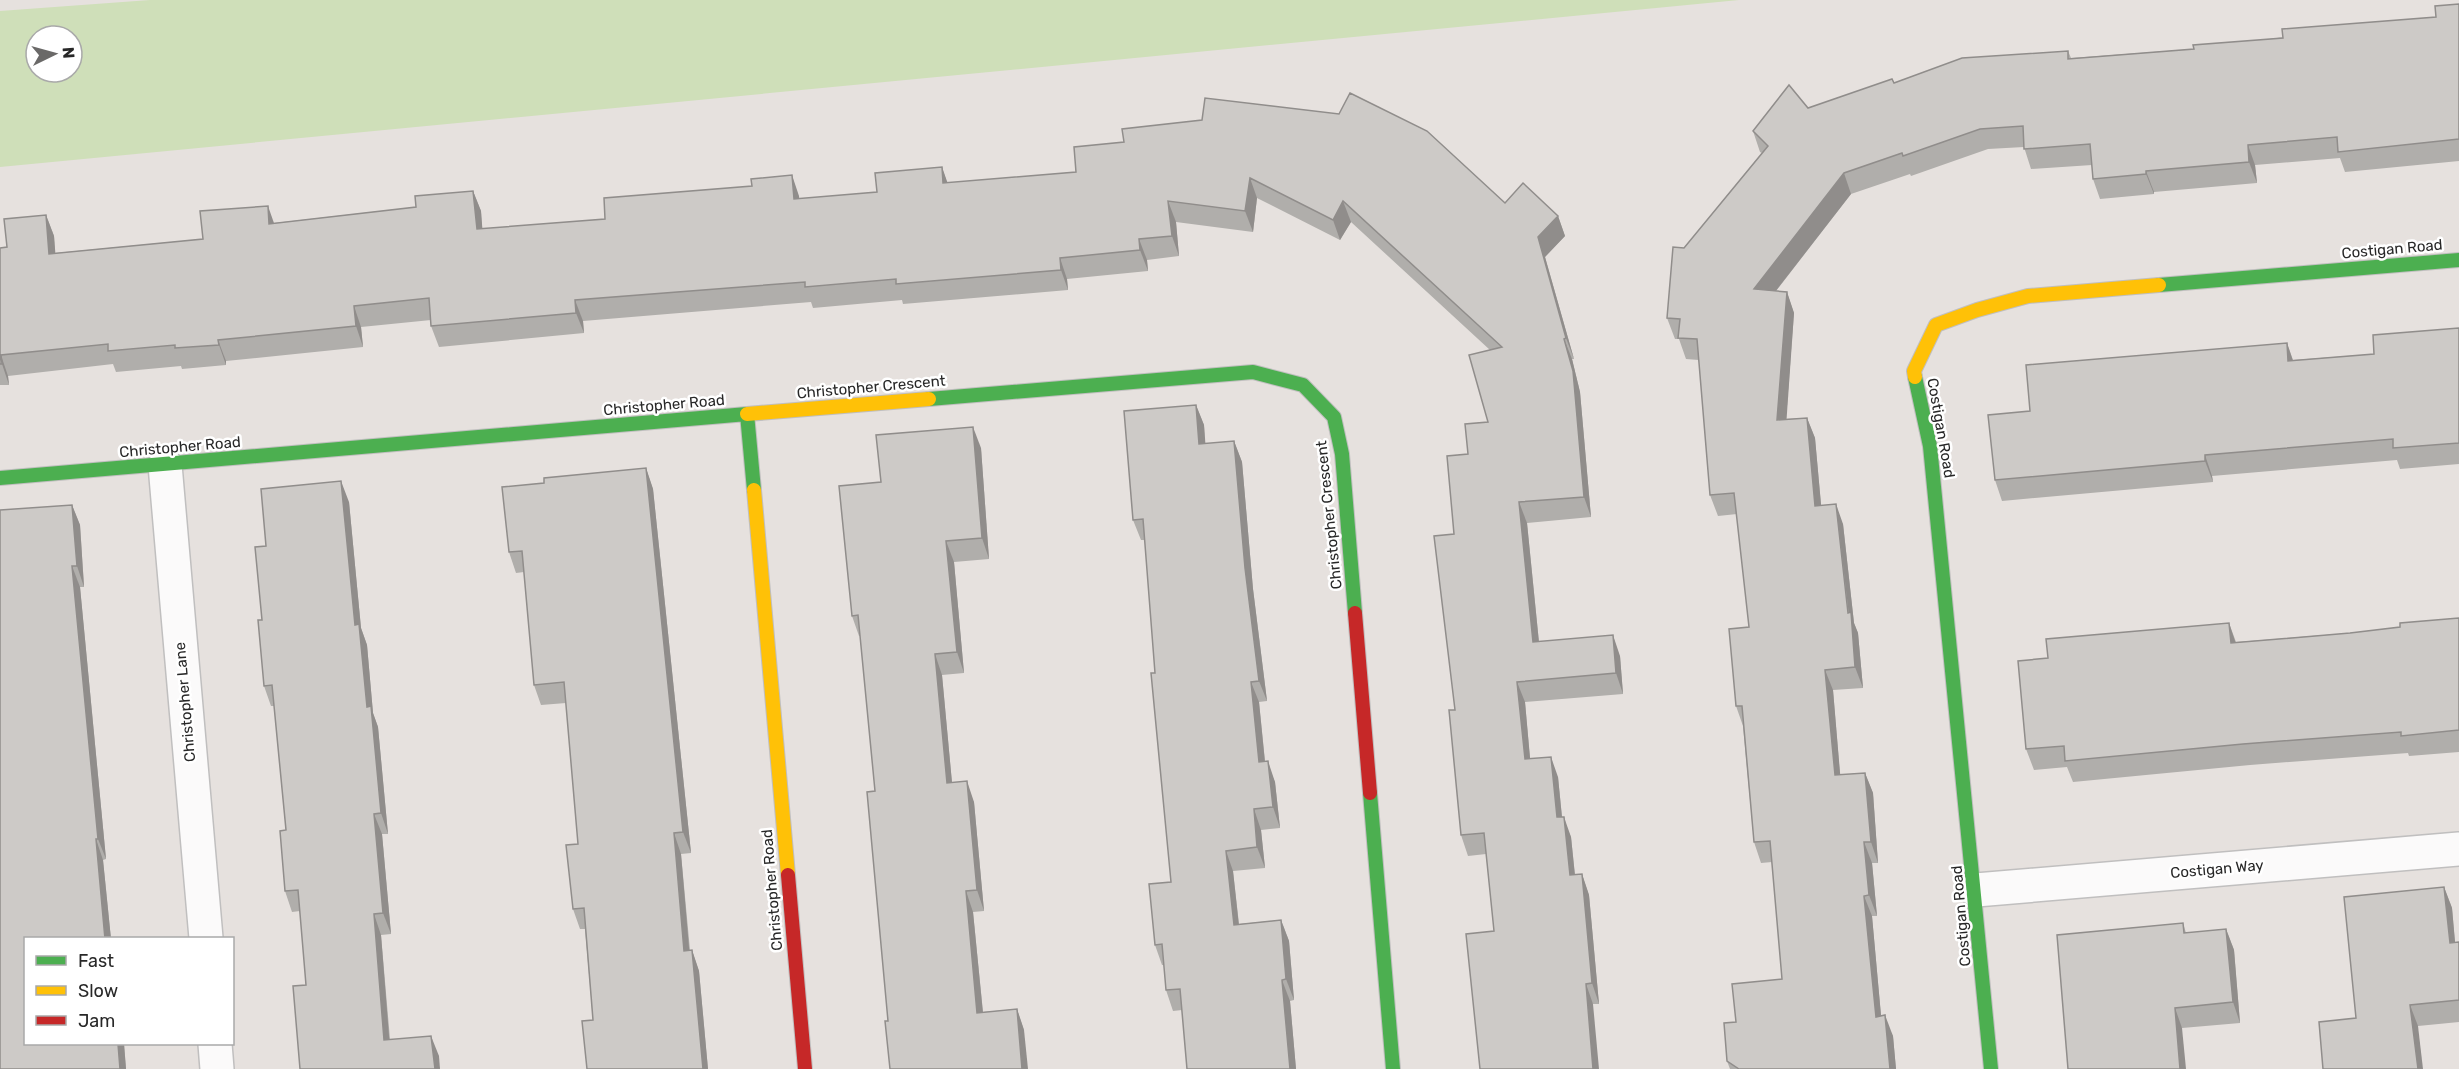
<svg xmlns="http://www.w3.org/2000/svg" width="2459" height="1069" viewBox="0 0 2459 1069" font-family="Rubik,sans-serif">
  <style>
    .green { fill: #cfdfb9; fill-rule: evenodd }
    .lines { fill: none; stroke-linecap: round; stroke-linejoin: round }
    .street-casing { stroke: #c0bfbf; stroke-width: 36 }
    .fast-casing { stroke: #c0bfbf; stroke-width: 16 }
    .slow-casing { stroke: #c0bfbf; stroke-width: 16 }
    .jam-casing { stroke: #c0bfbf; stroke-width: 16 }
    .street { stroke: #fbfafa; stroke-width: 33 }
    .fast { stroke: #4caf50; stroke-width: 14 }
    .slow { stroke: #ffc107; stroke-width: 14 }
    .jam { stroke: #c62828; stroke-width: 14 }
    .wall { fill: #b0aeab }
    .shaded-wall { fill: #908d8b }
    .building { fill: #cdcac7; stroke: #908d8b; stroke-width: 1.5 }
    .labels { text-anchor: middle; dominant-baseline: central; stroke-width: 5; stroke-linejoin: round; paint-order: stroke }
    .street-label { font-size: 15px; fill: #282828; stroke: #fff }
  </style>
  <rect width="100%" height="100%" fill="#e6e1de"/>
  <path class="green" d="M150 0H1739L0 167V11ZM36 36H72V72H36Z"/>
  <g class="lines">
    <g class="street-casing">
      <g id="street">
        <polyline points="165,465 206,938"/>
        <polyline points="1976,890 2459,849"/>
        <polyline points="215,1044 217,1069"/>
      </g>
    </g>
    <g class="fast-casing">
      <g id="fast">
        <polyline points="2159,285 2459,260"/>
        <polyline points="1915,377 1930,446 1991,1069"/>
        <polyline points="929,399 1253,372 1303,385 1334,417 1342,454 1355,613"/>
        <polyline points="0,478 747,414 754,490"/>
        <polyline points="1370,793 1393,1069"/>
      </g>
    </g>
    <g class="slow-casing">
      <g id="slow">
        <polyline points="1915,377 1914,371 1936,325 1977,310 2028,296 2159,285"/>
        <polyline points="747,414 929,399"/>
        <polyline points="754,490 788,875"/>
      </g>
    </g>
    <g class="jam-casing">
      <g id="jam">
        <polyline points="1355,613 1370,793"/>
        <polyline points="788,875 805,1069"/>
      </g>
    </g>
    <use href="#street" class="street"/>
    <use href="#fast" class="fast"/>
    <use href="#slow" class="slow"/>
    <use href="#jam" class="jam"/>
  </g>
  <g class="wall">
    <polygon points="2459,4 2459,161 2345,172 2340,158 2255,165 2257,183 2154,192 2154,194 2100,199 2093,179 2092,165 2031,169 2024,147 1988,149 1911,176 1910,174 1851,194 1776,291 1787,292 1794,313 1786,419 1807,418 1815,438 1821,505 1843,524 1854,623 1858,633 1863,688 1833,690 1840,775 1865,773 1873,793 1878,863 1872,863 1877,916 1872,916 1881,1016 1893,1036 1896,1069 1730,1069 1727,1061 1736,1022 1782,979 1772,862 1761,863 1754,842 1743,726 1736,706 1749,627 1737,514 1718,516 1710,495 1699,360 1686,359 1679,339 1675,339 1667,318 1684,248 1762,153 1760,152 1753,131 1808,108 2068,51 2071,58 2194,49 2436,17"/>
    <polygon points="1074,147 1505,203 1558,216 1565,236 1545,257 1574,359 1572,359 1580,392 1591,517 1527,523 1539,642 1620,656 1623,694 1525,702 1530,759 1558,777 1562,817 1571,837 1575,875 1582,874 1589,895 1599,1004 1593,1004 1494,931 1486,854 1468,856 1461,835 1455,710 1454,534 1468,454 1488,422 1490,350 1351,222 1340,240 1257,198 1253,232 1176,222 1179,256 1147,260 1148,271 1067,279 1068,290 903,304 902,300 813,308 811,302 583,321 584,333 439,347 431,326 431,320 361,327 363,347 226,361 226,365 182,369 181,366 116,372 113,364 8,376 9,385 0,385 0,248 7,247 46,215 54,236 55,253 203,239 274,223 416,207 473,191 481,211 482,229 605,219 799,196 799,199 877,192 942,167 947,183 1076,172"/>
    <polygon points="2459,328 2459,464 2400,469 2397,460 2212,476 2213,482 2002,501 1995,480 2030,411 2287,343 2293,360 2374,354"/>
    <polygon points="1196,405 1204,425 1205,444 1234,441 1242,462 1253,589 1267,701 1259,702 1265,761 1275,782 1280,828 1261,830 1265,868 1233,871 1239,924 1281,920 1289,941 1294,1000 1290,1001 1296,1069 1187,1069 1182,1010 1173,1011 1166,990 1164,965 1162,965 1155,945 1171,882 1145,540 1141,540 1133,520"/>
    <polygon points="981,448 989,559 954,562 964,673 942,675 952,783 974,802 984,911 973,912 983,1012 1017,1009 1024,1030 888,1021 875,791 860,636 859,636 852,616 881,482"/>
    <polygon points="646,468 653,489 691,853 681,854 690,950 692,950 699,971 708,1069 587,1069 593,1020 585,929 580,929 573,909 578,844 566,703 541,705 534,685 524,572 516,573 509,552 544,483"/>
    <polygon points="349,502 361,628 367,645 373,713 378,727 388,834 382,834 391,934 381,935 390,1039 439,1056 300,1069 306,985 300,911 292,912 285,891 286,830 274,706 271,706 264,686 262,620 266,546"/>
    <polygon points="72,505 80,525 84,587 80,587 106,859 103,860 111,939 26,939 26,1044 124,1044 126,1069 0,1069"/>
    <polygon points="2459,618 2459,752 2409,756 2408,753 2250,765 2073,782 2067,767 2034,770 2026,749 2048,658 2229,623 2236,642 2350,633 2400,627"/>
    <polygon points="2444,887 2452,908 2455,943 2459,942 2459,1022 2418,1026 2356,1018"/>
    <polygon points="2183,923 2186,933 2226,929 2234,950 2240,1023 2182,1028 2057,935"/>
  </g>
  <g class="shaded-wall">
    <polygon points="2248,145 2255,165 2257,183 2249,162"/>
    <polygon points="942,167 949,187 943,183"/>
    <polygon points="2146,171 2154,192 2154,194 2146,174"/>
    <polygon points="1844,173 1851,194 1761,310 1754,289"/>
    <polygon points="792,175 799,196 801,220 794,199"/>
    <polygon points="1250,178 1257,198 1253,232 1245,211"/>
    <polygon points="473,191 481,211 484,250 477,229"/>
    <polygon points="1168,201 1176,222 1179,256 1172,236"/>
    <polygon points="1343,201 1351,222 1340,240 1333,220"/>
    <polygon points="268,206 275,226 269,224"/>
    <polygon points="46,215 54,236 57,274 49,254"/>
    <polygon points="1558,216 1565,236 1545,257 1574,359 1566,338 1538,237"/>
    <polygon points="1139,239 1147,260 1148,271 1140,250"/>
    <polygon points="1060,258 1067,279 1068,290 1061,270"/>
    <polygon points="1787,292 1794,313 1785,441 1777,420"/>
    <polygon points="575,300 583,321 584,333 576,313"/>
    <polygon points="354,306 361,327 363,347 356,326"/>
    <polygon points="1564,339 1572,359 1580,392 1591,517 1584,497"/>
    <polygon points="218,340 226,361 226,365 219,345"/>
    <polygon points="2287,343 2294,364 2288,361"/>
    <polygon points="1,355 8,376 9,385 2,364"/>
    <polygon points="1196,405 1204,425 1207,465 1199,444"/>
    <polygon points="1807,418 1815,438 1823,526 1815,506"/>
    <polygon points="973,427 981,448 989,559 982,538"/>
    <polygon points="1234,441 1242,462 1253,589 1267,701 1259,681 1245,568"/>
    <polygon points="2205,455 2212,476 2213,482 2205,461"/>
    <polygon points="646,468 653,489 691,853 683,832"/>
    <polygon points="341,481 349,502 361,628 367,645 373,713 378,727 388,834 381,813 355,625"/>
    <polygon points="1519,502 1527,523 1541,663 1533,642"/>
    <polygon points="1836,504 1843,524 1854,623 1858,633 1863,688 1855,667"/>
    <polygon points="72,505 80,525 84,587 77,566"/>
    <polygon points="946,541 954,562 964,673 957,652"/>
    <polygon points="72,566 80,587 106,859 98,839"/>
    <polygon points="2229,623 2236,644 2231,643"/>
    <polygon points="1613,635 1620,656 1623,694 1616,673"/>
    <polygon points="935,654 942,675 954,804 947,783"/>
    <polygon points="1825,670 1833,690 1842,796 1835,775"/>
    <polygon points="1251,682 1259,702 1267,783 1259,762"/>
    <polygon points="1517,682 1525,702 1532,780 1525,759"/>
    <polygon points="1551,757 1558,777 1564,838 1557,817"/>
    <polygon points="1268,761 1275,782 1280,828 1273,807"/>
    <polygon points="1865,773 1873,793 1878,863 1871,842"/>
    <polygon points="967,781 974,802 984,911 977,890"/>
    <polygon points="1254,809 1261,830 1265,868 1257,847"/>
    <polygon points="374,814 382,834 391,934 383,913"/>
    <polygon points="1564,817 1571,837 1577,896 1570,875"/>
    <polygon points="674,833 681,854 691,971 684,951"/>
    <polygon points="96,839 103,860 111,939 105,939"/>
    <polygon points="1864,842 1872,863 1877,916 1869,895"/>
    <polygon points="1226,851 1233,871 1241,945 1234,925"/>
    <polygon points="1582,874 1589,895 1599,1004 1592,983"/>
    <polygon points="2444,887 2452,908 2457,964 2450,943"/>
    <polygon points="966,891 973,912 985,1034 977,1013"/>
    <polygon points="1864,896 1872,916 1883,1037 1876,1017"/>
    <polygon points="374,914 381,935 391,1061 384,1040"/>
    <polygon points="1281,920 1289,941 1294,1000 1286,979"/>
    <polygon points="2226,929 2234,950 2240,1023 2233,1002"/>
    <polygon points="692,950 699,971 708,1069 703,1069"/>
    <polygon points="1282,980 1290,1001 1296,1069 1290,1069"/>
    <polygon points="1586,984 1593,1004 1599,1069 1593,1069"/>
    <polygon points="2410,1005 2418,1026 2423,1069 2418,1069"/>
    <polygon points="2175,1008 2182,1028 2186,1069 2180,1069"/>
    <polygon points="1017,1009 1024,1030 1028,1069 1022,1069"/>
    <polygon points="1885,1015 1893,1036 1896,1069 1890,1069"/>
    <polygon points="431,1036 439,1056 440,1069 435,1069"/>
    <polygon points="118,1044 124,1044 126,1069 120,1069"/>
  </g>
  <g class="building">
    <polygon points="2459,4 2459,139 2338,152 2337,137 2248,145 2249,162 2146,171 2146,174 2093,179 2090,144 2024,149 2023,126 1980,129 1903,156 1902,153 1844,173 1754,289 1787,292 1777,420 1807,418 1815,506 1836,504 1848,613 1851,612 1855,667 1825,670 1835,775 1865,773 1871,842 1864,842 1869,895 1864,896 1876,1017 1885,1015 1890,1069 1739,1069 1727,1061 1724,1023 1736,1022 1732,984 1782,979 1770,841 1754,842 1742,706 1736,706 1729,629 1749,627 1734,493 1710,495 1697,339 1678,338 1680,319 1667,318 1673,247 1684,248 1768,146 1753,131 1789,85 1808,108 1892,79 1894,83 1962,58 2068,51 2068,59 2194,49 2193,45 2283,38 2282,29 2436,17 2435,6"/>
    <polygon points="1350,93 1427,131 1505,203 1523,183 1558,216 1538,237 1566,338 1564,339 1573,371 1584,497 1519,502 1533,642 1613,635 1616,673 1517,682 1525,759 1551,757 1557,817 1564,817 1570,875 1582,874 1592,983 1586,984 1593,1069 1480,1069 1466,934 1494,931 1484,833 1461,835 1449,710 1455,710 1434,536 1454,534 1447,456 1468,454 1465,424 1488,422 1469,355 1502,347 1343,201 1333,220 1250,178 1245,211 1168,201 1172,236 1139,239 1140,250 1060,258 1061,270 896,284 896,279 805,287 805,282 575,300 576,313 431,326 429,298 354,306 356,326 218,340 219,345 175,348 175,345 108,351 108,344 1,355 2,364 0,364 0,248 7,247 4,219 46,215 49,254 203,239 200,211 268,206 269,224 416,207 415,196 473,191 477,229 605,219 604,198 752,186 751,179 792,175 794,199 877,192 875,173 942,167 943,183 1076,172 1074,147 1124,142 1122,129 1202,120 1205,98 1339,114"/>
    <polygon points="2459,328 2459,443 2393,448 2393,439 2205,455 2205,461 1995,480 1988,415 2030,411 2026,365 2287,343 2288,361 2374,354 2373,335"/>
    <polygon points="1196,405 1199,444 1234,441 1245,568 1259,681 1251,682 1259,762 1268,761 1273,807 1254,809 1257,847 1226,851 1234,925 1281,920 1286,979 1282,980 1290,1069 1187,1069 1180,989 1166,990 1162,944 1155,945 1149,884 1171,882 1151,673 1155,673 1143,519 1133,520 1124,411"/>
    <polygon points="973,427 982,538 946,541 957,652 935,654 947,783 967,781 977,890 966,891 977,1013 1017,1009 1022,1069 890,1069 885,1021 888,1021 867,792 875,791 858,615 852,616 839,486 881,482 876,435"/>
    <polygon points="646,468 683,832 674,833 684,951 692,950 703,1069 587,1069 582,1021 593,1020 584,908 573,909 566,845 578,844 564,682 534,685 522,551 509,552 502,487 544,483 544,478"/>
    <polygon points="341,481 355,625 359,624 367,707 371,706 381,813 374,814 383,913 374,914 384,1040 431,1036 435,1069 300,1069 293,986 306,985 298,890 285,891 280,831 286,830 272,685 264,686 258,620 262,620 255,547 266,546 261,489"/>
    <polygon points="72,505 77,566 72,566 98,839 96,839 105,939 26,939 26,1044 118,1044 120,1069 0,1069 0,510"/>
    <polygon points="2459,618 2459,730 2401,736 2401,732 2243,744 2065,761 2064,746 2026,749 2018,661 2048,658 2046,639 2229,623 2231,643 2350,633 2400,627 2400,623"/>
    <polygon points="2444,887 2450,943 2459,942 2459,1000 2410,1005 2418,1069 2323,1069 2319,1022 2356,1018 2344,897"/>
    <polygon points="2183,923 2184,933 2226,929 2233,1002 2175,1008 2180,1069 2068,1069 2057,935"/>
  </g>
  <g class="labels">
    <g class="street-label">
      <text transform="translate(2392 249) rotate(-5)">Costigan Road</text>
      <text transform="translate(871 387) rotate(-5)">Christopher Crescent</text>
      <text transform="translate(664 405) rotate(-5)">Christopher Road</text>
      <text transform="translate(1941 428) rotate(80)">Costigan Road</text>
      <text transform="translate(180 447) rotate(-5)">Christopher Road</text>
      <text transform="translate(1329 515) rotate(-96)">Christopher Crescent</text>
      <text transform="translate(185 702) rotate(-95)">Christopher Lane</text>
      <text transform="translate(2217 869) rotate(-5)">Costigan Way</text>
      <text transform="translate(772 890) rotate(-95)">Christopher Road</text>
      <text transform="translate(1961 916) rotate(-95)">Costigan Road</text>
    </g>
  </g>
  <rect x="24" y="937" width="210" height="108" fill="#ffffff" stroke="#a9a9a9" stroke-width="1.5"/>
  <rect x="36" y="956" width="30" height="9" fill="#4caf50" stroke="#a9a9a9" stroke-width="1.5"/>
  <text x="78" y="967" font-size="18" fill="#282828">Fast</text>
  <rect x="36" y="986" width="30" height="9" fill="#ffc107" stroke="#a9a9a9" stroke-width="1.5"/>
  <text x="78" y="997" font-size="18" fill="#282828">Slow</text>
  <rect x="36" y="1016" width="30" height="9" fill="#c62828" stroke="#a9a9a9" stroke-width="1.5"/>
  <text x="78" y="1027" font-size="18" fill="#282828">Jam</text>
  <g transform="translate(54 54) rotate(85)"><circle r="28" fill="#ffffff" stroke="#a9a9a9" stroke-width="1.5"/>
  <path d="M0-4.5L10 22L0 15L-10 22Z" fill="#6a6968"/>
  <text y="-9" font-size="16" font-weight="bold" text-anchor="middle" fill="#282828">N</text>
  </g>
</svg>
